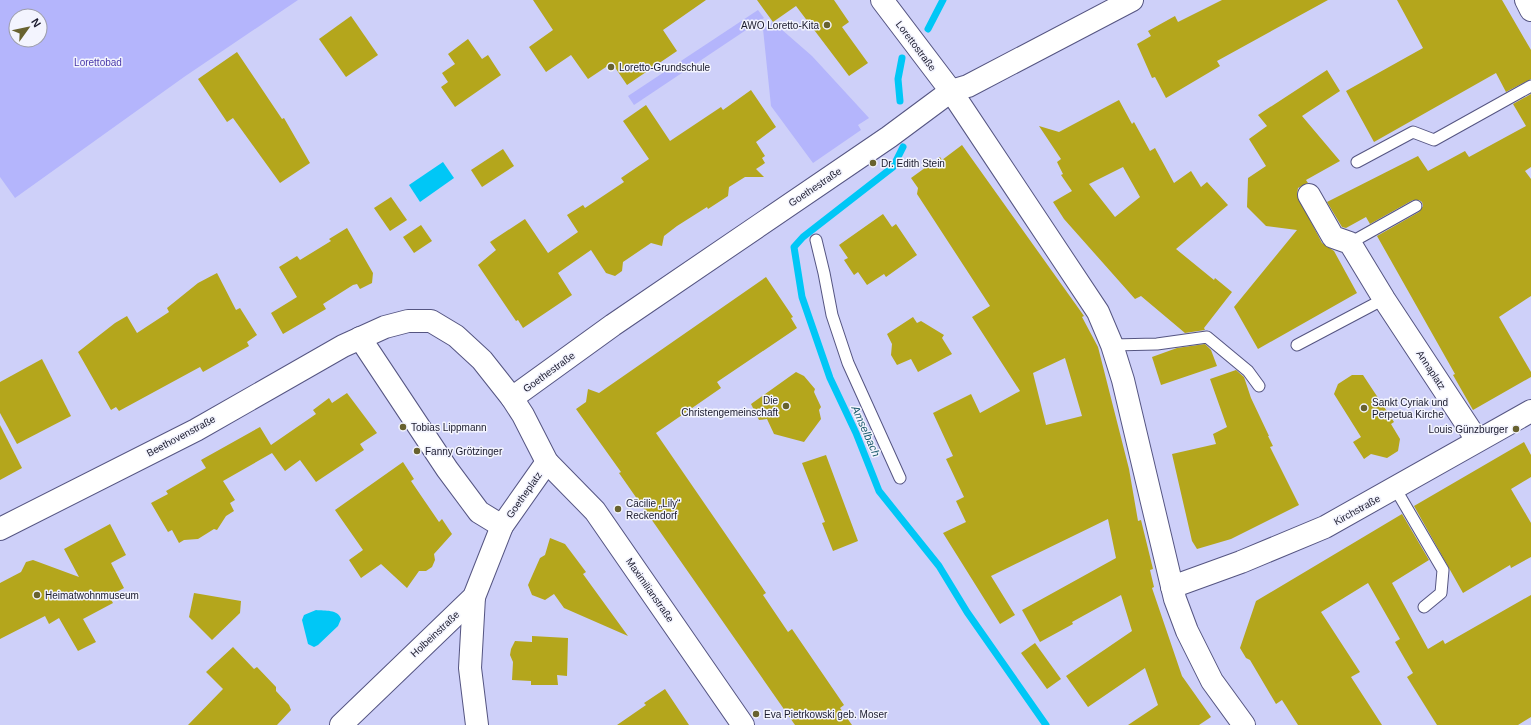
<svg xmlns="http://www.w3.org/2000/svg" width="1531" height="725" viewBox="0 0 1531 725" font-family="Helvetica,sans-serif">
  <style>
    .green { fill: #b4b5fc; fill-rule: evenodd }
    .water { fill: #00c7f6 }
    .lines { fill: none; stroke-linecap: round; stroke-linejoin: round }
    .stream { stroke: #00c7f6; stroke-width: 7 }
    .building { fill: #b4a61c; fill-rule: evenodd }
    .lane-casing { stroke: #555582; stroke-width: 13 }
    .street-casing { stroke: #555582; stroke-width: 24 }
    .lane { stroke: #fff; stroke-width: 11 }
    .street { stroke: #fff; stroke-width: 22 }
    .poi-dot { fill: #68622f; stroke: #f3f4fe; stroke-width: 1.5 }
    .labels { text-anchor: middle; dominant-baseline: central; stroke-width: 3; stroke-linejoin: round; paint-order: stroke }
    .poi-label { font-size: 10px; fill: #1a1a2d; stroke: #f3f4fe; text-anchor: start }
    .street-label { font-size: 10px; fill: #1a1a2d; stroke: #f3f4fe }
    .park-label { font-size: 10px; fill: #4939ab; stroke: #f3f4fe }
    .water-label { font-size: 11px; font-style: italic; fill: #1a596c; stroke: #f3f4fe }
  </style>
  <rect width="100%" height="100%" fill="#ced0f9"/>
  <g class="green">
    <path d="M0 0H298L184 77 15 198 0 177ZM16 16H40V40H16Z"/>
    <polygon points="758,10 764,18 634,105 628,96"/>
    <polygon points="773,22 812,56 869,118 858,125 861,130 813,163 771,106 763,29"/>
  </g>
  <g class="water">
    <polygon points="443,162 454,178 420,202 409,185"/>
    <path d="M316 610C325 611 338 609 341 619L338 626 318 645 314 647 308 644 302 620 304 615Z"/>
  </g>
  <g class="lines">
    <g class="stream">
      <polyline points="928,29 943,0"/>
      <polyline points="900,101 898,79 902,58"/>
      <polyline points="903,147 893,167 803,237 794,247 802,297 830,378 856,433 879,491 939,566 967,612 1046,725"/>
    </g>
  </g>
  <g class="building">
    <polygon points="533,0 706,0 663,30 677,51 627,85 612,63 588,79 571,55 546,72 529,47 553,30"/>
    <polygon points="757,0 834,0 849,22 842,27 868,63 849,76 796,6 773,22"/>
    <polygon points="1222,0 1328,0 1217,61 1220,66 1166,98 1155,77 1152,78 1137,44 1151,36 1148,31 1175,16 1178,22"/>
    <polygon points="1397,0 1502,0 1531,50 1531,79 1506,92 1496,73 1374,142 1346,91 1423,48"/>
    <polygon points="351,16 378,55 346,77 319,39"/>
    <polygon points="468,39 482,59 488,55 501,75 455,107 441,87 448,82 442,73 455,64 448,54"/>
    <polygon points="237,52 282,119 284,118 310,163 280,183 233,118 227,122 198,79"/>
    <polygon points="1327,70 1340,91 1302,116 1340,161 1306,180 1308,183 1298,188 1297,195 1322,243 1334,251 1357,293 1258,349 1234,307 1297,230 1266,226 1247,207 1248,178 1266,166 1249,139 1267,126 1258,115"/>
    <polygon points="751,90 776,127 756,142 765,156 762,158 765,163 756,169 764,177 745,177 729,187 728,196 708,209 707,207 677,226 664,236 662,246 651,243 623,262 622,271 615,276 606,273 591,250 558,273 572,295 523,328 518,320 516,321 478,265 496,250 490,242 525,219 548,253 578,232 567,215 583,205 585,208 624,182 621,178 649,159 623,121 646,105 670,141 721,107 723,110"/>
    <polygon points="1531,94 1531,167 1525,171 1531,179 1531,296 1499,317 1531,372 1531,377 1473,410 1453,375 1455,374 1377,236 1419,212 1423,206 1422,202 1419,200 1413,200 1370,224 1366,217 1346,228 1342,227 1327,202 1418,156 1428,171 1465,151 1469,157 1526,126 1513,104"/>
    <path d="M1119 100 1132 124 1134 122 1150 151 1155 148 1174 183 1191 171 1201 187 1207 182 1228 205 1176 249 1214 280 1215 278 1232 292 1204 328 1205 330 1185 333 1141 296 1135 299 1064 219 1053 202 1072 191 1061 175 1063 174 1057 162 1061 159 1039 126 1059 132ZM1123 167 1140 197 1115 217 1089 184Z"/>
    <path d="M962 145 1084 316 1082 317 1098 347 1129 469 1138 521 1141 520 1153 569 1150 570 1154 587 1152 588 1182 676 1211 717 1199 725H1128L1158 705 1145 668 1088 707 1066 676 1132 631 1121 595 1072 622 1073 624 1040 642 1022 610 1116 558 1108 519 991 576 1015 615 1000 624 943 533 966 522 956 501 964 497 946 459 953 456 933 413 971 394 980 413 1020 391 972 317 990 306 917 194 918 188 911 178 940 157 942 160ZM1065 358 1082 416 1046 425 1033 373Z"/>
    <polygon points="503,149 514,166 482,187 471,170"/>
    <polygon points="391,197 407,220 390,231 374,208"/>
    <polygon points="883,214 892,227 896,224 917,255 886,277 884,274 867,285 858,272 854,275 844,260 848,258 839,245"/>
    <polygon points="421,225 432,241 414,253 403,237"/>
    <polygon points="347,228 373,273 372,283 360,289 357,284 353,285 323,304 326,309 283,334 271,313 297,297 279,267 297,256 300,260 331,241 329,239"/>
    <polygon points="217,273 236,310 240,308 257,335 247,342 249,346 203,372 200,367 119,411 116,407 111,410 78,352 115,323 127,316 137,333 169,312 167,308 198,283"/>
    <polygon points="766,277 793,317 791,318 797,328 717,382 721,388 656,433 766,593 763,595 788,632 792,629 844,705 840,708 852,725 795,725 619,473 621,472 576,409 586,402 588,389 599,393"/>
    <polygon points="913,317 917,323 921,321 944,335 942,338 952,354 918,372 911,359 897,365 891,355 892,344 887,334"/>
    <polygon points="1205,344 1211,350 1217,366 1161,385 1152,357 1177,348"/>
    <polygon points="42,359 71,416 17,444 0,413 0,382"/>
    <polygon points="1236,370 1244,377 1251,398 1269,436 1268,436 1273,446 1270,447 1299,505 1231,539 1197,549 1192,541 1172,454 1216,444 1213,434 1227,427 1210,379"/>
    <polygon points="796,372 804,376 815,389 814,392 821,407 819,410 821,419 804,442 774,434 767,419 759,420 751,404"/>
    <polygon points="1352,375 1363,375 1394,422 1391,424 1400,439 1398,451 1387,458 1371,454 1364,459 1353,442 1361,437 1334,394 1338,384"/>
    <polygon points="347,393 377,433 360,444 364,450 316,482 300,460 285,471 272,453 223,481 235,500 230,503 234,511 226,516 217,530 214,529 198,539 184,540 179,543 172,530 168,532 151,503 168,494 166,491 206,468 201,460 260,427 271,445 316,414 313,410 329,398 332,403"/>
    <polygon points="0,425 22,468 0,480"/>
    <polygon points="1524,442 1531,455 1531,477 1511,489 1531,523 1531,557 1511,568 1510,565 1463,593 1414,506"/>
    <polygon points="826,455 858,541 833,551 822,523 825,522 802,463"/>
    <polygon points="403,462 414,479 411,481 439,522 442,519 452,534 434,554 435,560 432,567 426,571 419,571 407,588 381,564 361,578 349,560 363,550 335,510"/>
    <polygon points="1402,514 1429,560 1392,583 1428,649 1443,640 1445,644 1531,595 1531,717 1518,725 1437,725 1407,677 1413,673 1395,642 1400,639 1368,583 1321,612 1360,672 1351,677 1382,725 1298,725 1282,700 1276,704 1250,660 1246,658 1240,648 1256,601"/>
    <polygon points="110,524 126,555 111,563 124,588 109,596 113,603 83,619 96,642 78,651 59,618 49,624 45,616 0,639 0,583 21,572 26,562 33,560 79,577 64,549"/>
    <polygon points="550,538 565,544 586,572 583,574 628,636 564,608 554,594 545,600 532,595 528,585 540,558 545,555"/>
    <polygon points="194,593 241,601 240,613 212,640 189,617"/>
    <polygon points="532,636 568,638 567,676 557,675 558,685 531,685 531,681 512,680 513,662 510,655 511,649 515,641 532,642"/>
    <polygon points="1035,643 1061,679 1047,689 1021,653"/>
    <polygon points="233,647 254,669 257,667 276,687 276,691 289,705 291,710 277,725 188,725 223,689 206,672"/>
    <polygon points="665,689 689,725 617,725 646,705 644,703"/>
  </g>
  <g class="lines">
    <g class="lane-casing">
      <g id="lane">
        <polyline points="1357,162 1413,132 1434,140 1531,86"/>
        <polyline points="816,240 824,273 832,315 848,363 900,478"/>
        <polyline points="1350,243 1416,206"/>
        <polyline points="1112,345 1157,344 1207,337 1248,371 1259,386"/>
        <polyline points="1297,345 1384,299"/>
        <polyline points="1395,488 1443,570 1441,593 1424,607"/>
      </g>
    </g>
    <g class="street-casing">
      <g id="street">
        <polyline points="882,0 951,91 1098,312 1112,345 1123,380 1175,599 1187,631 1212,681 1244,725"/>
        <polyline points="1526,0 1531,10"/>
        <polyline points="1309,195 1333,237 1350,243 1384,299 1477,440"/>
        <polyline points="360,338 447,469 479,512 502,526"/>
        <polyline points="512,398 613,325 889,137 951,91 968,86 1132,0"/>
        <polyline points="0,529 196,430 343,346 385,327 408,321 431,321 456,336 482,360 512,398 523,415 547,462 595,511 743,725"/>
        <polyline points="1172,587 1241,562 1325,527 1531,411"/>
        <polyline points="474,597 470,668 477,725"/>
        <polyline points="341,725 474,597 502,526 547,462"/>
      </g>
    </g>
    <use href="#lane" class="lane"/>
    <use href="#street" class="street"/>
  </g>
  <g class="poi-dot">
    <circle cx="827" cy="25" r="4"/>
    <circle cx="611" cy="67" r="4"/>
    <circle cx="873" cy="163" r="4"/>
    <circle cx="786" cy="406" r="4"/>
    <circle cx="1364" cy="408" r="4"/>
    <circle cx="403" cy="427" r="4"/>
    <circle cx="1516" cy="429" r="4"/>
    <circle cx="417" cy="451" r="4"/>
    <circle cx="618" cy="509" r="4"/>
    <circle cx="37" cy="595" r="4"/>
    <circle cx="756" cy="714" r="4"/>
  </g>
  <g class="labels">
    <g class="poi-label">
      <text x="819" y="25" text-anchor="end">AWO Loretto-Kita</text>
      <text x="619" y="67">Loretto-Grundschule</text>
      <text x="881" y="163">Dr. Edith Stein</text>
      <text x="778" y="400" text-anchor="end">Die<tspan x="778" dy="12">Christengemeinschaft</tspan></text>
      <text x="1372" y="402">Sankt Cyriak und<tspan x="1372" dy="12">Perpetua Kirche</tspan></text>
      <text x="411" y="427">Tobias Lippmann</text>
      <text x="1508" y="429" text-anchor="end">Louis Günzburger</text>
      <text x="425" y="451">Fanny Grötzinger</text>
      <text x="626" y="503">Cäcilie „Lily“<tspan x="626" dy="12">Reckendorf</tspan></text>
      <text x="45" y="595">Heimatwohnmuseum</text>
      <text x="764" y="714">Eva Pietrkowski geb. Moser</text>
    </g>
    <g class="street-label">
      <text transform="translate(916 46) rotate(53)">Lorettostraße</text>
      <text transform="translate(815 187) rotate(-34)">Goethestraße</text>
      <text transform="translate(1431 370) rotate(57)">Annaplatz</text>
      <text transform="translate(549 372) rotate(-36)">Goethestraße</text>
      <text transform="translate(181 436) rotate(-28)">Beethovenstraße</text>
      <text transform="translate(524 495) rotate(-55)">Goetheplatz</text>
      <text transform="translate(1357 510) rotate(-29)">Kirchstraße</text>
      <text transform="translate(650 590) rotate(55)">Maximilianstraße</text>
      <text transform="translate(435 634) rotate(-43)">Holbeinstraße</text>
    </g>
    <g class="park-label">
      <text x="98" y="62">Lorettobad</text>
    </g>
    <g class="water-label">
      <text transform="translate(866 431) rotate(66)">Amselbach</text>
    </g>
  </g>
  <g transform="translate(28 28) rotate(57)"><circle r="19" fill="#f3f4fe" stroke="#9c9daa"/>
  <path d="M0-3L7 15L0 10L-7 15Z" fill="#68622f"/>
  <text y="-6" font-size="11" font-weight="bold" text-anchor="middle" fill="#1a1a2d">N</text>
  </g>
</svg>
